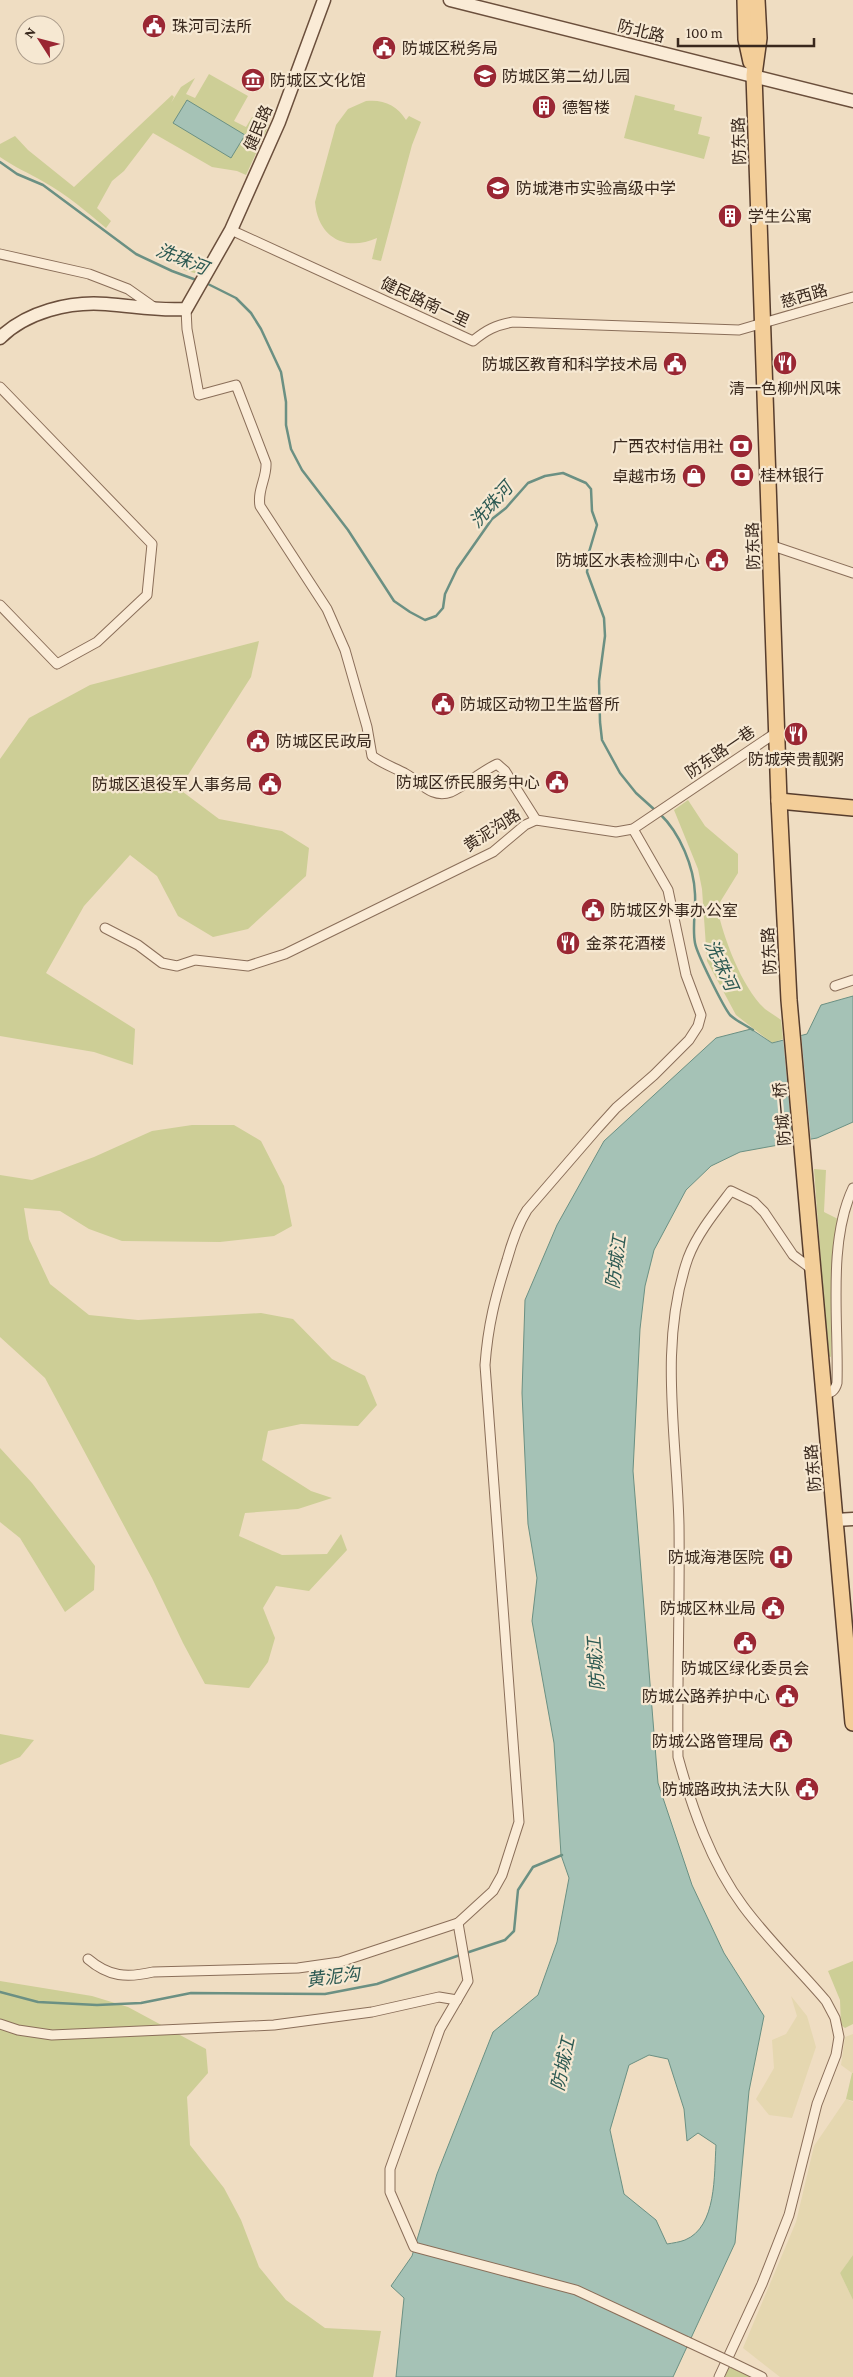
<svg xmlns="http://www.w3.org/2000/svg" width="853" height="2377" viewBox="0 0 853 2377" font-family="'Crimson Pro','Noto Sans SC',serif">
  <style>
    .farmland { fill: #e5d7b0 }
    .green { fill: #cdce96 }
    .water { fill: #a5c2b6; stroke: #6b9083; fill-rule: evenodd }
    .pier { fill: #efddc2 }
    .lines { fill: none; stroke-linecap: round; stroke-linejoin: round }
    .stream { stroke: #6b9083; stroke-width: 2.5 }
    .street-casing { stroke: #8a6e59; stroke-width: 11 }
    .secondary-casing { stroke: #6b4f3c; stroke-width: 15 }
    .primary-casing { stroke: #573d2d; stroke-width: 18 }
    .street { stroke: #faebd6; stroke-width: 9 }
    .secondary { stroke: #faebd6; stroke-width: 12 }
    .primary { stroke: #f3ce99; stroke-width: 15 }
    .street-bridge-casing { stroke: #8a6e59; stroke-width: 11; stroke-linecap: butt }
    .street-bridge { stroke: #faebd6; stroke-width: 9 }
    .labels { text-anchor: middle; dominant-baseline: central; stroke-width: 4.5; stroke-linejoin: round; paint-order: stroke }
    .poi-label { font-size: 16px; fill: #39281d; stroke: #f6e8d2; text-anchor: start }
    .street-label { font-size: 16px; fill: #39281d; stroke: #f6e8d2 }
    .water-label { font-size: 18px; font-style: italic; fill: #2c5952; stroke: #f6e8d2 }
  </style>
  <rect width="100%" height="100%" fill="#efddc2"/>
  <g class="farmland">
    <polygon points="791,1996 807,2016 816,2047 792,2118 769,2115 756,2099 774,2068 772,2040 786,2034 797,2016"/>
    <polygon points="853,2034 853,2073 852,2073 841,2065 845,2037"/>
    <polygon points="846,2099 853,2102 853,2255 840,2273 853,2300 853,2377 780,2377 743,2348 796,2222 814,2146"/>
  </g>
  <g class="green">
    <path d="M209 74 248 96 234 121 246 127 252 117 269 125 246 175 237 171 212 167 153 133 124 171 112 181 97 208 111 221 106 228C86 211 67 195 44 182 29 173 14 167 0 157V144L15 136 28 150 74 187 172 95 174 97 171 103 181 87 195 78 186 94 195 98Z"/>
    <polygon points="635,95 675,105 674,110 702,117 698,134 710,137 704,159 624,138"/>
    <path d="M366 101C383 99 397 105 406 120L409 116 421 122 412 145 381 261 372 259 377 238C346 252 318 238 315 202L336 125 348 109Z"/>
    <polygon points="165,257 197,260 198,258 204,259 198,274 184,270"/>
    <polygon points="259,641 251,677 179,789 219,819 282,831 309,848 306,876 248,929 213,937 178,916 157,876 130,855 84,906 46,973 135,1029 133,1065 94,1052 0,1036 0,759 29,718 90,685"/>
    <path d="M688 800 705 826 738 854V873L717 907C723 937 742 988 765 1009 770 1013 776 1016 781 1020L783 1039 772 1043 736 1015 707 961 702 889 698 869 674 810Z"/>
    <polygon points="192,1125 234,1125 261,1141 284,1186 292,1226 274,1236 220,1242 122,1241 89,1229 60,1211 24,1208 29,1239 50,1284 89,1315 138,1320 261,1313 293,1319 332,1359 365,1376 377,1405 358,1426 301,1424 268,1431 262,1460 311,1491 332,1498 298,1509 245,1513 239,1536 282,1555 327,1554 341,1534 347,1550 309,1591 276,1586 263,1608 275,1638 268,1662 249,1688 205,1684 183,1643 152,1578 45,1378 0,1337 0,1175 32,1180 94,1157 152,1131"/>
    <polygon points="814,1169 826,1170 824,1212 838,1219 833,1248 831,1357 828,1356"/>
    <polygon points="0,1448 32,1483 95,1566 94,1590 65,1612 20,1538 0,1522"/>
    <polygon points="0,1734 34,1740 20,1757 0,1765"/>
    <polygon points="853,1961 853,2024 845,2028 841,2025 840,2000 828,1971"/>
    <polygon points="0,1981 92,1996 128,2007 206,2049 208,2073 187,2097 190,2145 224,2188 241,2220 259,2267 286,2300 325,2328 381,2331 373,2377 0,2377"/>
    <polygon points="852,2073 853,2073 853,2101 846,2099"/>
    <polygon points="853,2255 853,2300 840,2273"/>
    <polygon points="729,2367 751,2377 725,2377"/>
  </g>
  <g class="water">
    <polygon points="187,100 245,135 231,158 173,123"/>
    <path d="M853 996V1122L817 1138 740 1152 711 1166 686 1190 654 1250 645 1286 640 1329 633 1471 658 1783 692 1885 724 1953 764 2016 749 2091 735 2243 673 2377H396L404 2298 391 2286 412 2256 437 2174 493 2032 538 1995 557 1942 569 1878 561 1855 554 1743 532 1621 537 1578 528 1524 522 1393 525 1300 557 1225 604 1141 716 1038 751 1029 772 1043 807 1034 821 1005ZM649 2055 668 2059 684 2109 687 2141 698 2133 716 2145C714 2174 717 2227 685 2240 680 2242 673 2243 667 2244L656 2220 624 2194 610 2130 629 2065Z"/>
  </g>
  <polygon class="pier" points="801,1033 811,1142 793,1145 783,1037"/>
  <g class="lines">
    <g class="stream">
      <polyline points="0,162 17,174 43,185 136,254 172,271 199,281"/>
      <polyline points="206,283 236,298 251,313 261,329 281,372 286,402 286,425 291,449 302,470 348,530 394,601 410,612 425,620 436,616 443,608 445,594 457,569 492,519 506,508 528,483 545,476 563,473 586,483 591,489 592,511 597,525 589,552 587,572 604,618 605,636 599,681 600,722 602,740 620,773 636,793 656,811"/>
      <path d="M660 814C680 833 694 867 695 894 696 910 692 927 695 943 697 954 723 1006 730 1015 736 1021 746 1025 753 1030"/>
      <polyline points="466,1953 505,1940 514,1931 518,1890 533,1867 562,1855"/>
      <polyline points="0,1992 38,2002 97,2005 141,2003 191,1993 325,1994 377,1984 460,1955"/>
    </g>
    <g class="street-casing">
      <g id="street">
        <path d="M231 230 473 341C486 330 496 325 513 322L739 330 853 297"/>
        <polyline points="0,254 89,274 128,289 155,308"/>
        <path d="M186 309 187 329 199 395 236 385 266 463C267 478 257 490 260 506L327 609 345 650 367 727 372 756C383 764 395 768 406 774 421 782 431 799 451 792 463 787 482 771 497 764L505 771 536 820"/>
        <polyline points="0,387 152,544 147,595 97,642 57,664 0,605"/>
        <polyline points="770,545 853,573"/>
        <polyline points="105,928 138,945 162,963 177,966 195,960 248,966 285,954 493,852 525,825 536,820 616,832 633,829 777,732"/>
        <polyline points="835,986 853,980"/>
        <path d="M824 1394C831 1393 835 1391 837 1383 839 1323 827 1243 853 1188"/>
        <polyline points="458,1923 468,1981 440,2029 390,2169 390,2192 414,2247 576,2290 688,2342"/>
        <path d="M88 1959C109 1977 127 1978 153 1972L298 1968 340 1962 458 1923 493 1891 502 1875 519 1822 485 1365C488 1325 495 1298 507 1260 512 1242 517 1226 527 1210L597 1129 616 1108 654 1075 689 1040 698 1026 701 1015 686 975 668 890 633 829"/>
        <polyline points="0,2024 18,2030 52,2035 274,2025 372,2012 439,1997 457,2000"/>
        <polyline points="731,2362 762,2377"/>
        <path d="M719 2377 762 2284 789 2215 817 2104 836 2055 839 2037 835 2018 826 2001C799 1969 768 1940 743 1906 711 1863 692 1808 678 1757 677 1680 680 1602 679 1525 677 1437 658 1344 688 1258 697 1234 715 1212 731 1191L754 1202 764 1212 793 1255 813 1270"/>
      </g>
    </g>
    <g class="secondary-casing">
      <g id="secondary">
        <polyline points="450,0 853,101"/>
        <path d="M0 338C26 312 70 301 106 304 135 306 156 311 186 309L231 230 279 122 324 0"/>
        <polyline points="835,1520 853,1519"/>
      </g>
    </g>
    <g class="primary-casing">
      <g id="primary">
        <polyline points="745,0 746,39 751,62"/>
        <polyline points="757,0 759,38 754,75 779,801 789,1000 853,1723"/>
        <polyline points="779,801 853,808"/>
      </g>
    </g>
    <use href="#street" class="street"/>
    <use href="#secondary" class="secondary"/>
    <use href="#primary" class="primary"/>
    <g class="street-bridge-casing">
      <polyline id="street-bridge" points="688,2342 731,2362"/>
    </g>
    <use href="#street-bridge" class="street-bridge"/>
  </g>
  <defs>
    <g id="civic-disc" transform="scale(1.25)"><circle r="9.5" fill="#9a2733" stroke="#f6e8d2"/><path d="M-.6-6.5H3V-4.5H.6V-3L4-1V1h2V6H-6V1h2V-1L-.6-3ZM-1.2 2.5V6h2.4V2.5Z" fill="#fff"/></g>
    <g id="school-disc" transform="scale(1.25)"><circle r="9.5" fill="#9a2733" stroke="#f6e8d2"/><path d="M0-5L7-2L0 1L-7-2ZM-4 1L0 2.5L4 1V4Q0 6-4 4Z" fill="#fff"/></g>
    <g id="museum-disc" transform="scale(1.25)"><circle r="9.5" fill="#9a2733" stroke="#f6e8d2"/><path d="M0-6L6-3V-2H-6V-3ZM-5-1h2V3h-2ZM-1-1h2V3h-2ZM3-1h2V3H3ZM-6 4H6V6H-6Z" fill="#fff"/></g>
    <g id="building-disc" transform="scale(1.25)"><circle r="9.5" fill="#9a2733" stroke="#f6e8d2"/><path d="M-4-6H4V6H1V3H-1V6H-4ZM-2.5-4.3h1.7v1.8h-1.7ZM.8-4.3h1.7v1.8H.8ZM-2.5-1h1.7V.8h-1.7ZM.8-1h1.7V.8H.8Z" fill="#fff"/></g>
    <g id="restaurant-disc" transform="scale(1.25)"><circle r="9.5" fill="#9a2733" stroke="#f6e8d2"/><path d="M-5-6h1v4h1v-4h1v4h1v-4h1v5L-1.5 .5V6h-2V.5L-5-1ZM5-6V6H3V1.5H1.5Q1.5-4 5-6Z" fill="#fff"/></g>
    <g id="bank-disc" transform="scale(1.25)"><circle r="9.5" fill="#9a2733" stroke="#f6e8d2"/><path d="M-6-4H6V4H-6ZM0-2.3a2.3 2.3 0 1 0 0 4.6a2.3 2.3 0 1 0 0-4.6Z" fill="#fff"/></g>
    <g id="shop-disc" transform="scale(1.25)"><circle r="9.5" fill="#9a2733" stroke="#f6e8d2"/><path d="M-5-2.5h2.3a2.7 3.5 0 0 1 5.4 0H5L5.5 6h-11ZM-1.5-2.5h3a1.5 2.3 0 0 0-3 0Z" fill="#fff"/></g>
    <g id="hospital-disc" transform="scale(1.25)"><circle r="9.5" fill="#9a2733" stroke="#f6e8d2"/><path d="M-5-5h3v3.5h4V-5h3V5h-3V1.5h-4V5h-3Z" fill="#fff"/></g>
  </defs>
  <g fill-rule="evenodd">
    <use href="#civic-disc" x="154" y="26"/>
    <use href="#civic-disc" x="384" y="48"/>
    <use href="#school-disc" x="485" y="76"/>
    <use href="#museum-disc" x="253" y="80"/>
    <use href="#building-disc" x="544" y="107"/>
    <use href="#school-disc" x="498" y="188"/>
    <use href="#building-disc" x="730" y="216"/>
    <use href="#restaurant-disc" x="785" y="363"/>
    <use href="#civic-disc" x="675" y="364"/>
    <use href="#bank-disc" x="741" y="446"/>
    <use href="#bank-disc" x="742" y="475"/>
    <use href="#shop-disc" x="694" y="476"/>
    <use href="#civic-disc" x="717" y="560"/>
    <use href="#civic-disc" x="443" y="704"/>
    <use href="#restaurant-disc" x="796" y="734"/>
    <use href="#civic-disc" x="258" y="741"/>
    <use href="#civic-disc" x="557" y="782"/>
    <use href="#civic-disc" x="270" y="784"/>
    <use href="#civic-disc" x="593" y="910"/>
    <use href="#restaurant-disc" x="568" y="943"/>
    <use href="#hospital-disc" x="781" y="1557"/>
    <use href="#civic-disc" x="773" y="1608"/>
    <use href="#civic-disc" x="745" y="1643"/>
    <use href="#civic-disc" x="787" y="1696"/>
    <use href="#civic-disc" x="781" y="1741"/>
    <use href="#civic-disc" x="807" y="1789"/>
  </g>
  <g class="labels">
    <g class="poi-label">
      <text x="172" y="26">珠河司法所</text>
      <text x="402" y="48">防城区税务局</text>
      <text x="502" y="76">防城区第二幼儿园</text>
      <text x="270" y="80">防城区文化馆</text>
      <text x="562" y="107">德智楼</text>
      <text x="516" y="188">防城港市实验高级中学</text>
      <text x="748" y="216">学生公寓</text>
      <text x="658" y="364" text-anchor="end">防城区教育和科学技术局</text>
      <text x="785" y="388" text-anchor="middle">清一色柳州风味</text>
      <text x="724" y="446" text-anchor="end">广西农村信用社</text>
      <text x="760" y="475">桂林银行</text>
      <text x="676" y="476" text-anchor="end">卓越市场</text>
      <text x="700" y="560" text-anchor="end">防城区水表检测中心</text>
      <text x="460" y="704">防城区动物卫生监督所</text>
      <text x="276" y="741">防城区民政局</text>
      <text x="796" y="759" text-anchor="middle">防城荣贵靓粥</text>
      <text x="540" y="782" text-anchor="end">防城区侨民服务中心</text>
      <text x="252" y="784" text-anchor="end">防城区退役军人事务局</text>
      <text x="610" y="910">防城区外事办公室</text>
      <text x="586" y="943">金茶花酒楼</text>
      <text x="764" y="1557" text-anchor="end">防城海港医院</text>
      <text x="756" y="1608" text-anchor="end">防城区林业局</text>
      <text x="745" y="1668" text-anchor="middle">防城区绿化委员会</text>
      <text x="770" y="1696" text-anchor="end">防城公路养护中心</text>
      <text x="764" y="1741" text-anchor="end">防城公路管理局</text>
      <text x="790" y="1789" text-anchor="end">防城路政执法大队</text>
    </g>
    <g class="street-label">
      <text transform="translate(641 31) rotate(14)">防北路</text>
      <text transform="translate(258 128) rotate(-67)">健民路</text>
      <text transform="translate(739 141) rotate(-92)">防东路</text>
      <text transform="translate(804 296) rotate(-16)">慈西路</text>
      <text transform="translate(425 302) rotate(25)">健民路南一里</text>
      <text transform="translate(753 546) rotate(-92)">防东路</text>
      <text transform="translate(720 752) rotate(-34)">防东路一巷</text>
      <text transform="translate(492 830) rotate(-33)">黄泥沟路</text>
      <text transform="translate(769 951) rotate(-93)">防东路</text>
      <text transform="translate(782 1114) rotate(-95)">防城一桥</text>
      <text transform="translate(813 1468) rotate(-95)">防东路</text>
    </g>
    <g class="water-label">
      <text transform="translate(182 259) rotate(22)">洗珠河</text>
      <text transform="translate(491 505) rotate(-48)">洗珠河</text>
      <text transform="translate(721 965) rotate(65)">洗珠河</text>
      <text transform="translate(616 1262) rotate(-82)">防城江</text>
      <text transform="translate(596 1664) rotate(-94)">防城江</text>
      <text transform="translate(333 1977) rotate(-7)">黄泥沟</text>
      <text transform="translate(563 2064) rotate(-78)">防城江</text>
    </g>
  </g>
  <g transform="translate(40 40) rotate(306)"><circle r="24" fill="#f6e8d2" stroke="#aa9b8a"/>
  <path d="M0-4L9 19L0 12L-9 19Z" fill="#9a2733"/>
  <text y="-8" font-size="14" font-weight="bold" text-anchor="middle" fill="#39281d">N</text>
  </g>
  <path d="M678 38v8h136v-8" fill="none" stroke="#39281d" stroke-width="2.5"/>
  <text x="686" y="38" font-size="15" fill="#39281d" stroke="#f6e8d2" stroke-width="4" paint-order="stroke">100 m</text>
</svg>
